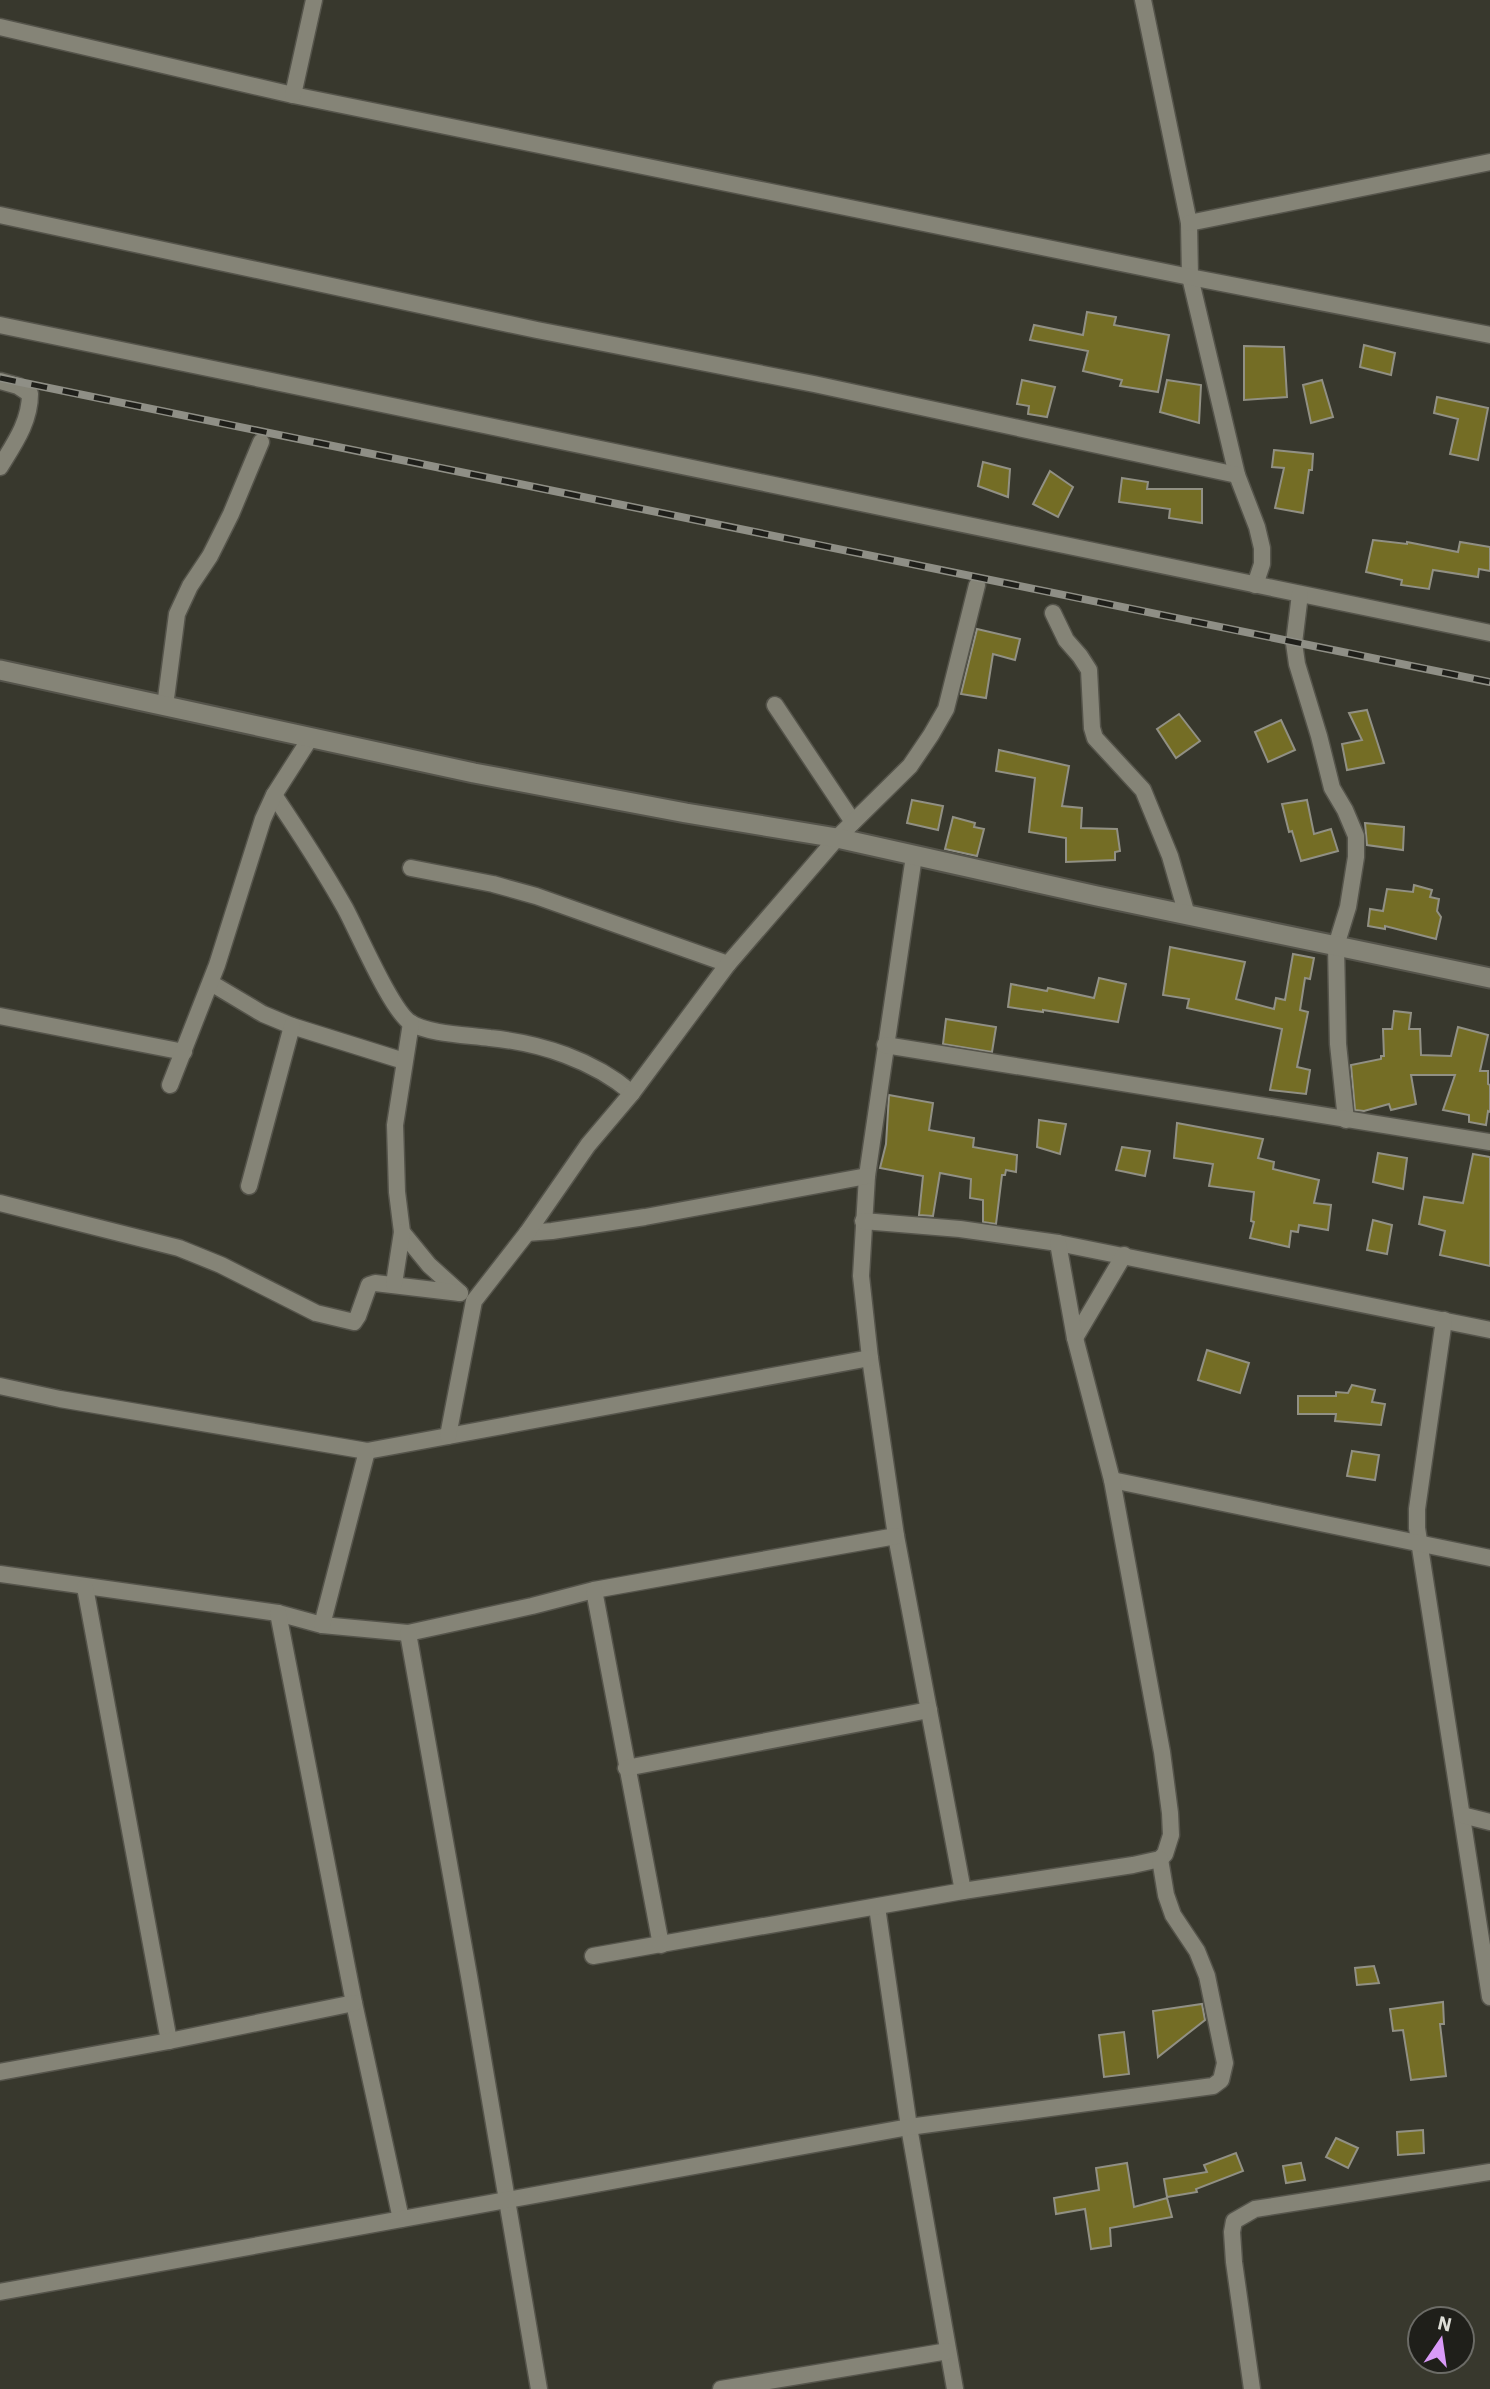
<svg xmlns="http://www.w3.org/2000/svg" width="1490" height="2389" viewBox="0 0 1490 2389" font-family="'IBM Plex Sans',sans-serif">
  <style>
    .building { fill: #746d25; stroke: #919084; stroke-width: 2 }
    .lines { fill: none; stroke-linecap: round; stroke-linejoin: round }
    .minor-casing { stroke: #55544b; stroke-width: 19 }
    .tertiary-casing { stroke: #55544b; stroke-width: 23 }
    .minor { stroke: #858477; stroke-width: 16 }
    .tertiary { stroke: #858477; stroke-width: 19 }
    .rail-casing { stroke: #8f8f86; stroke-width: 8 }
    .rail { stroke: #1f1f1a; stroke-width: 5; stroke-dasharray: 16; stroke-linecap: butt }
  </style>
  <rect width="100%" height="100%" fill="#38382d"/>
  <g class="building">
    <polygon points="1087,312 1116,317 1114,325 1169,335 1158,392 1120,386 1122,380 1083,371 1088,351 1030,340 1034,325 1083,335"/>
    <polygon points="1364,345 1395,353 1391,375 1360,367"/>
    <polygon points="1244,346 1284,347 1287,397 1244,400"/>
    <polygon points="1022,380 1055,387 1047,417 1028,414 1029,406 1017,404"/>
    <polygon points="1167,380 1201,385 1199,423 1160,412"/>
    <polygon points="1322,380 1333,417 1311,423 1303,385"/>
    <polygon points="1437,397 1488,408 1478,460 1450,454 1458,419 1434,413"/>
    <polygon points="1274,450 1313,454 1312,470 1309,470 1303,513 1275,508 1284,468 1272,467"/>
    <polygon points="983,462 1010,469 1008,497 978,486"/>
    <polygon points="1050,471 1073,487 1058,517 1033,504"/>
    <polygon points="1122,478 1148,482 1147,489 1202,489 1202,523 1169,518 1170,509 1119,502"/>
    <polygon points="1373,540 1407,544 1407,542 1458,552 1460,542 1490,547 1490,571 1479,569 1478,577 1433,570 1429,589 1401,585 1402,580 1366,572"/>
    <polygon points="977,629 1020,639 1015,660 993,654 986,698 961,694"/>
    <polygon points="1367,710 1384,763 1347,770 1342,744 1362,740 1349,713"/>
    <polygon points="1179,714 1200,741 1176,758 1157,729"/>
    <polygon points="1281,720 1295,750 1268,762 1255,732"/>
    <polygon points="999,750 1069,766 1062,806 1082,808 1081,828 1117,829 1120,851 1115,852 1115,860 1066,862 1066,838 1029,832 1035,778 996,771"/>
    <polygon points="912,800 943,806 938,830 907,823"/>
    <polygon points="1307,800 1314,834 1331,829 1338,851 1301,861 1292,831 1289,832 1282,804"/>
    <polygon points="953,817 975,823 974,827 984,829 977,856 945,849"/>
    <polygon points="1365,823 1404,827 1403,850 1367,845"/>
    <polygon points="1414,885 1432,890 1430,897 1439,899 1437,911 1441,917 1436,939 1385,926 1385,929 1368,926 1370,909 1383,911 1387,889 1413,892"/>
    <polygon points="1170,947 1245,962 1236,999 1274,1009 1276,998 1285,1000 1293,954 1314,958 1310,979 1305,978 1300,1010 1308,1012 1297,1067 1310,1070 1306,1094 1270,1090 1282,1029 1187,1008 1189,999 1163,995"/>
    <polygon points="1099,978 1126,984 1118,1022 1043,1010 1043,1012 1008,1007 1011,984 1047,991 1048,988 1094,998"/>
    <polygon points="1394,1011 1411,1013 1409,1029 1420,1029 1421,1055 1451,1056 1458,1027 1488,1035 1480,1071 1488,1071 1488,1084 1490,1085 1490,1112 1488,1111 1486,1125 1469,1122 1469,1115 1443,1110 1455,1075 1411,1075 1416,1104 1391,1110 1389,1104 1364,1111 1355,1110 1351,1065 1381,1059 1381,1056 1384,1056 1383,1029 1392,1029"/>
    <polygon points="946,1019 996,1027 992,1052 943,1044"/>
    <polygon points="889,1095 933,1103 929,1130 974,1138 973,1147 1017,1155 1016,1172 1006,1170 1005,1175 1002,1175 996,1224 983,1222 983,1200 970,1198 971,1179 940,1173 933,1216 919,1215 923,1176 880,1168 886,1144"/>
    <polygon points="1039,1120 1066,1124 1060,1154 1037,1147"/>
    <polygon points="1177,1123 1263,1139 1258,1158 1274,1162 1273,1169 1319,1180 1314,1203 1331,1205 1328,1230 1299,1225 1298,1232 1291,1231 1289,1247 1250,1238 1254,1222 1251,1221 1254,1192 1209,1186 1213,1164 1174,1158"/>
    <polygon points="1122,1147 1150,1151 1145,1176 1116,1170"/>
    <polygon points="1378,1153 1407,1158 1403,1189 1373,1182"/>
    <polygon points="1473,1154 1490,1157 1490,1266 1440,1255 1445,1231 1419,1224 1424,1197 1463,1203"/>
    <polygon points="1373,1220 1392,1225 1387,1254 1367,1250"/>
    <polygon points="1207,1350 1249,1363 1240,1393 1198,1380"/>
    <polygon points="1352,1385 1375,1390 1372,1402 1385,1404 1381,1425 1335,1421 1336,1414 1298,1414 1298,1396 1336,1396 1336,1392 1348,1393"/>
    <polygon points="1352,1451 1379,1455 1375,1480 1347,1476"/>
    <polygon points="1374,1966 1379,1983 1357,1985 1355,1968"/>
    <polygon points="1443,2002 1444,2024 1440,2024 1446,2076 1411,2080 1403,2030 1393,2031 1390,2009"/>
    <polygon points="1202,2004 1205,2020 1158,2057 1153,2011"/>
    <polygon points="1124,2032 1129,2074 1104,2077 1099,2035"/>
    <polygon points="1423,2130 1424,2153 1398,2155 1397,2132"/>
    <polygon points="1336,2138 1358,2148 1348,2168 1326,2157"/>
    <polygon points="1236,2153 1243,2171 1196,2189 1197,2192 1167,2197 1164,2179 1207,2172 1204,2165"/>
    <polygon points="1127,2163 1134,2207 1167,2198 1172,2217 1110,2228 1111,2246 1091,2249 1085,2209 1056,2214 1054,2198 1099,2190 1096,2168"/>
    <polygon points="1301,2163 1305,2180 1286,2183 1283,2166"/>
  </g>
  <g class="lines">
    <g class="minor-casing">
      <g id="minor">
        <polyline points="1143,0 1189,223 1190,277 1237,475 1257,527 1262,548 1262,564 1255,585"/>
        <polyline points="0,27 293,95 1190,277 1490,335"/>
        <polyline points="293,95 314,0"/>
        <polyline points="0,215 537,330 814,384 1237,475"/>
        <polyline points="1189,223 1490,162"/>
        <polyline points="0,325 1490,633"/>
        <path d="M0 381 18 386 30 394C30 422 14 444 0 467"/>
        <polyline points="1300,594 1294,643 1297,664 1319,736 1332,788 1345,810 1356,836 1356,857 1348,907 1336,946 1338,1044 1346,1120"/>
        <polyline points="1053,613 1066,640 1080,656 1089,670 1092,728 1095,738 1143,790 1170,856 1187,915"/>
        <polyline points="775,705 853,822"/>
        <polyline points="165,706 177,614 190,586 210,556 231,514 261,442"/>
        <path d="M274 795C299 832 323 869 345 908 358 932 392 1012 411 1023 428 1034 470 1035 490 1038 541 1043 593 1060 632 1093"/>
        <polyline points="914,856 867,1176 861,1276 870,1358 896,1536 963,1891"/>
        <polyline points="411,868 493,884 536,896 728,964"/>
        <polyline points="211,983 263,1014 292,1026 404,1061"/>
        <polyline points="0,1016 184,1052"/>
        <polyline points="411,1023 395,1125 397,1192 402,1232 429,1265 460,1293"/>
        <polyline points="885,1045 1490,1142"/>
        <polyline points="170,1085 217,965 263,819 274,795 311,737"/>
        <polyline points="249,1186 292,1026"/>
        <polyline points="0,1203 179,1248 221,1265 316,1313 354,1322 358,1316 369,1285 375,1283 460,1293"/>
        <polyline points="863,1221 960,1229 1058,1243 1490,1330"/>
        <polyline points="527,1233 552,1231 645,1217 867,1176"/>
        <polyline points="394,1284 402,1232"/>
        <polyline points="1444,1320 1417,1509 1417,1528 1490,1997"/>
        <polyline points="1075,1338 1124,1255"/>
        <polyline points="0,1386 60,1399 367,1451 870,1358"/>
        <polyline points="448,1436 474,1301 527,1233 588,1145 632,1093 728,964 837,838 910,766 931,735 946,709 977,585"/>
        <polyline points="1112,1480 1490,1558"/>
        <polyline points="0,1574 278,1613 322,1625 408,1633 532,1606 594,1590 896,1536"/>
        <polyline points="85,1587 169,2041"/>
        <polyline points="594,1590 661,1945"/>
        <polyline points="278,1613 354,2003 401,2219"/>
        <polyline points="322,1625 367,1451"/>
        <polyline points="408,1633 469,1976 539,2389"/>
        <polyline points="626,1768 929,1710"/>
        <polyline points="1462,1815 1490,1822"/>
        <polyline points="877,1907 909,2127 955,2389"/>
        <polyline points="593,1956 963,1891 1133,1865 1160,1859 1165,1854 1171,1835 1170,1813 1162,1752 1112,1480 1075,1338 1058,1243"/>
        <polyline points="0,2072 169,2041 354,2003"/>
        <polyline points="0,2292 909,2127 1213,2086 1221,2080 1225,2063 1207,1976 1197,1951 1173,1915 1166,1895 1160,1859"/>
        <polyline points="721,2389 948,2351"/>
        <polyline points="1252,2389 1234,2262 1232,2232 1234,2221 1255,2209 1490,2172"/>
      </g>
    </g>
    <g class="tertiary-casing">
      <polyline id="tertiary" points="0,670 474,773 686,813 837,838 1097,896 1490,978"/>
    </g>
    <use href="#minor" class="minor"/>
    <use href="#tertiary" class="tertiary"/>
    <g class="rail-casing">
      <polyline id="rail" points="0,378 1490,682"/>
    </g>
    <use href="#rail" class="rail"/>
  </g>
  <g transform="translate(1441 2340) rotate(13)"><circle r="33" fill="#1f1f1a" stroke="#6b6b66" stroke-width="2"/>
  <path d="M0-5L12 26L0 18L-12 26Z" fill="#d99af8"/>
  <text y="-10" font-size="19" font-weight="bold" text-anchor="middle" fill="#deded7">N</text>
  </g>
</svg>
